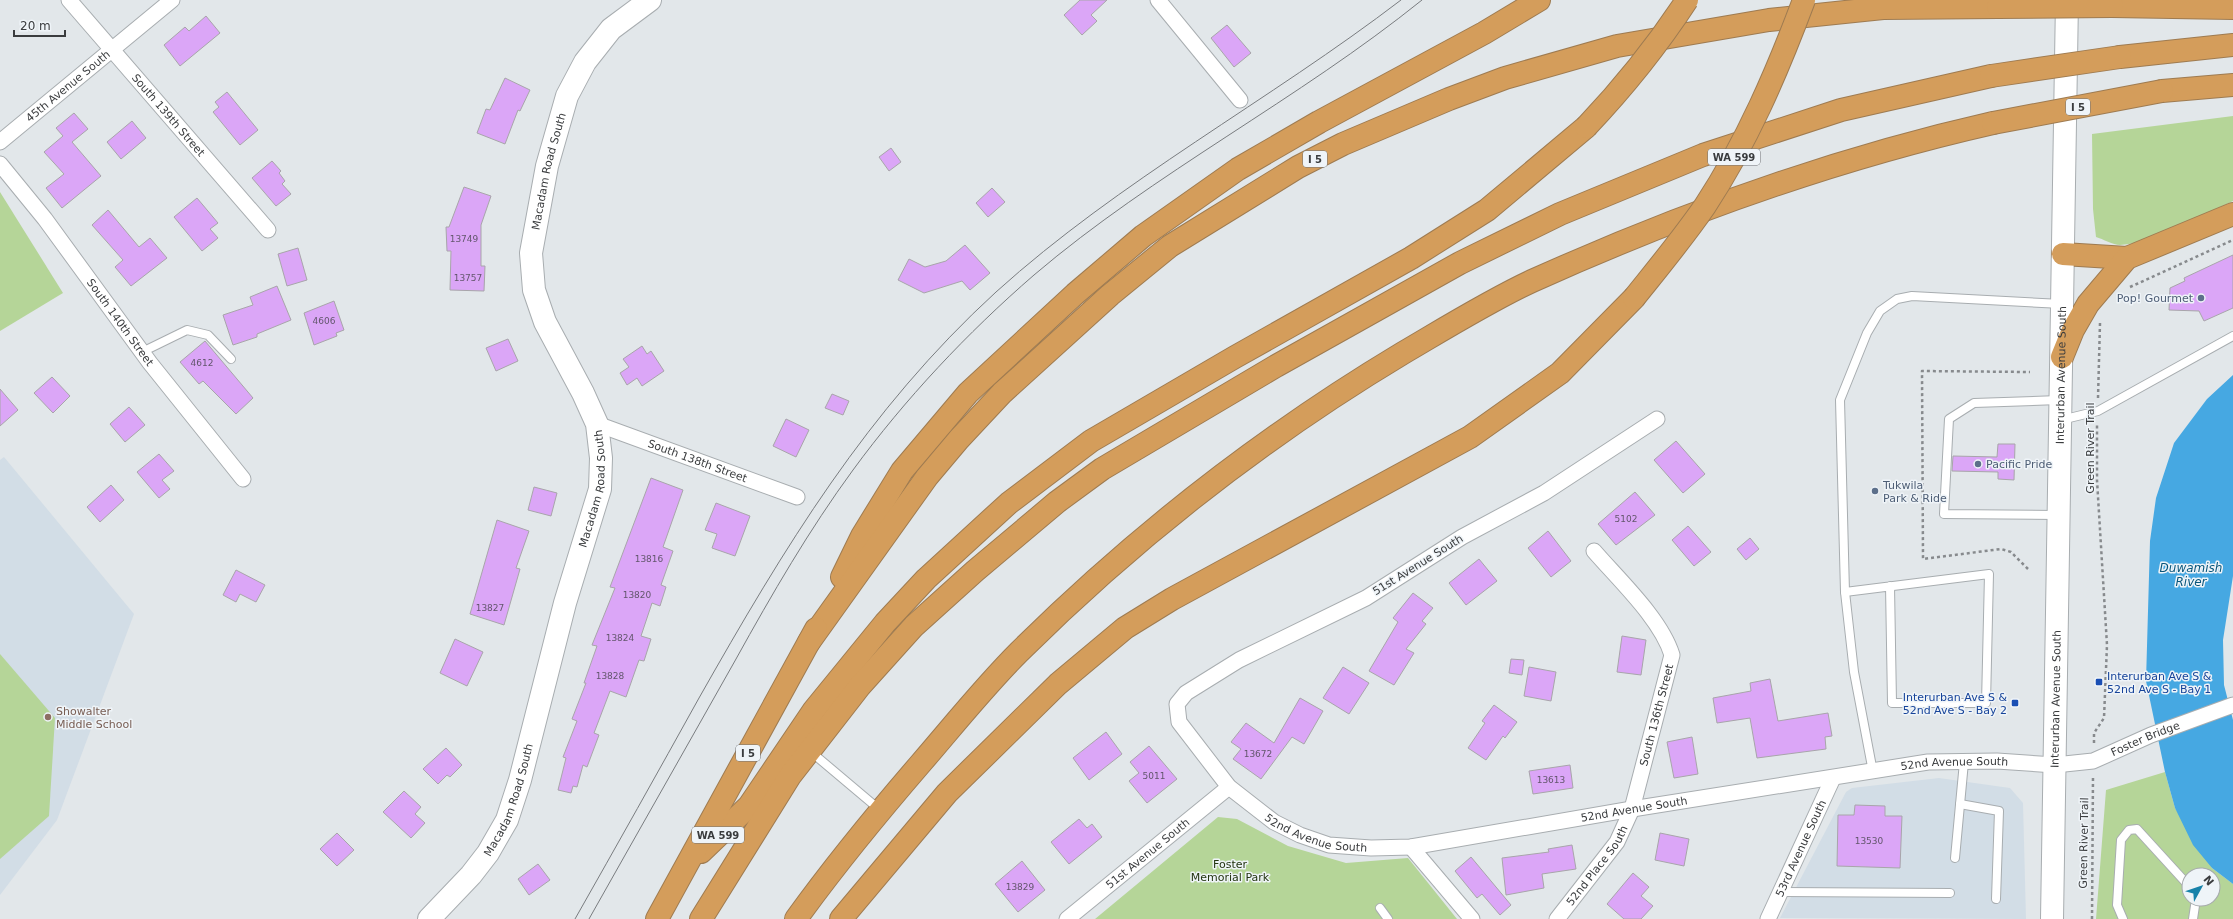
<svg xmlns="http://www.w3.org/2000/svg" width="2233" height="919" viewBox="0 0 2233 919" font-family="'DejaVu Sans',sans-serif">
  <style>
    .built { fill: #d2dde6 }
    .green { fill: #b5d598; fill-rule: evenodd }
    .water { fill: #46a8e2 }
    .building { fill: #dba6f7; stroke: #a8a5aa }
    .lines { fill: none; stroke-linecap: round; stroke-linejoin: round }
    .lane-casing { stroke: #a8adb0; stroke-width: 10 }
    .street-casing { stroke: #a8adb0; stroke-width: 17 }
    .secondary-casing { stroke: #a8adb0; stroke-width: 24 }
    .highway-casing { stroke: #9e7b51; stroke-width: 24 }
    .path { stroke: #878a8d; stroke-width: 2.5; stroke-dasharray: 3 3; stroke-linecap: butt }
    .lane { stroke: #fff; stroke-width: 8 }
    .street { stroke: #fff; stroke-width: 15 }
    .secondary { stroke: #fff; stroke-width: 22 }
    .highway { stroke: #d49d5b; stroke-width: 22 }
    .tram { stroke: #797c7f; stroke-width: 1 }
    .highway-bridge-casing { stroke: #9e7b51; stroke-width: 24; stroke-linecap: butt }
    .highway-bridge { stroke: #d49d5b; stroke-width: 22 }
    .service-dot { fill: #5c6f8a; stroke: #eff4f8; stroke-width: 1.5 }
    .transit-dot { fill: #1a4fb4; stroke: #eff4f8; stroke-width: 1.5 }
    .education-dot { fill: #8d6e63; stroke: #eff4f8; stroke-width: 1.5 }
    .labels { text-anchor: middle; dominant-baseline: central; stroke-width: 3; stroke-linejoin: round; paint-order: stroke }
    .number-label { font-size: 9px; fill: #62566c }
    .shield { fill: #eff4f8; stroke: #707376; stroke-width: 1 }
    .shield-label { font-size: 10px; font-weight: bold; fill: #3a3c3e }
    .street-label { font-size: 11px; fill: #3a3c3e; stroke: #eff4f8 }
    .service-label { font-size: 11px; fill: #4e5e75; stroke: #eff4f8; text-anchor: start }
    .transit-label { font-size: 11px; fill: #164399; stroke: #eff4f8; text-anchor: start }
    .education-label { font-size: 11px; fill: #785e54; stroke: #eff4f8; text-anchor: start }
    .park-label { font-size: 11px; fill: #233511; stroke: #eff4f8 }
    .water-label { font-size: 12px; font-style: italic; fill: #08567c; stroke: #eff4f8 }
  </style>
  <rect width="100%" height="100%" fill="#e2e7ea"/>
  <g class="built">
    <polygon points="4,457 134,614 57,820 0,895 0,460"/>
    <polygon points="1939,778 2010,788 2023,803 2026,919 1780,918 1846,792 1852,788"/>
  </g>
  <g class="green">
    <path d="M2233 116V201C2200 216 2156 243 2120 245 2113 245 2103 239 2096 237L2093 209 2092 134Z"/>
    <polygon points="0,192 63,293 0,331"/>
    <polygon points="0,654 55,718 49,816 0,859"/>
    <path d="M2165 772 2175 808 2212 868 2233 884V919H2096L2106 790ZM2189 875H2213V899H2189Z"/>
    <polygon points="1218,817 1237,819 1288,846 1346,863 1408,858 1457,919 1095,919"/>
  </g>
  <polygon class="water" points="2233,375 2233,576 2223,640 2224,685 2233,720 2233,884 2212,868 2193,845 2175,808 2165,772 2146,681 2150,541 2156,498 2174,443 2207,399"/>
  <g class="building">
    <polygon points="1080,0 1107,0 1091,15 1097,21 1082,35 1064,15"/>
    <polygon points="206,16 220,33 180,66 164,45 185,27 189,31"/>
    <polygon points="1227,25 1251,53 1234,67 1211,38"/>
    <polygon points="505,78 530,90 520,111 518,110 505,144 477,133 486,109 490,110"/>
    <polygon points="227,92 258,130 240,145 213,112 219,107 215,102"/>
    <polygon points="74,113 88,129 72,142 101,176 62,208 46,188 64,174 44,152 63,136 56,128"/>
    <polygon points="132,121 146,138 121,159 107,142"/>
    <polygon points="891,148 901,162 889,171 879,157"/>
    <polygon points="272,161 281,171 279,173 285,181 282,184 291,194 276,206 252,178"/>
    <polygon points="464,187 491,196 481,225 481,266 485,266 484,291 450,290 451,251 447,251 446,227 449,227"/>
    <polygon points="992,188 1005,202 988,217 976,203"/>
    <polygon points="197,198 218,223 210,229 218,238 202,251 174,217"/>
    <polygon points="108,210 139,247 150,238 167,258 131,286 115,267 123,260 92,225"/>
    <polygon points="965,245 990,273 970,290 962,281 924,293 898,280 909,259 925,267 946,261"/>
    <polygon points="298,248 307,280 287,286 278,254"/>
    <polygon points="2233,255 2233,308 2204,321 2199,311 2169,310 2170,288 2185,281 2184,278"/>
    <polygon points="277,286 291,320 257,334 257,337 233,345 223,315 253,305 250,297"/>
    <polygon points="334,301 344,330 336,333 337,336 314,345 304,313"/>
    <polygon points="508,339 518,361 496,371 486,348"/>
    <polygon points="205,341 253,398 236,414 203,381 199,384 180,362"/>
    <polygon points="642,346 647,354 651,351 664,371 642,386 637,378 627,385 620,373 629,367 623,359"/>
    <polygon points="52,377 70,396 53,413 34,393"/>
    <polygon points="0,389 18,410 0,426"/>
    <polygon points="832,394 849,401 843,415 825,408"/>
    <polygon points="129,407 145,425 125,442 110,424"/>
    <polygon points="786,419 809,430 796,457 773,446"/>
    <polygon points="1676,441 1705,474 1683,493 1654,460"/>
    <polygon points="1998,444 2015,444 2014,480 1998,479 1998,472 1952,471 1953,456 1997,457"/>
    <polygon points="159,454 174,471 162,480 170,489 159,498 137,472"/>
    <polygon points="651,478 683,490 663,547 673,551 661,585 666,587 660,606 652,603 641,636 651,639 644,661 639,660 626,697 610,691 594,733 599,735 587,767 583,765 577,787 573,786 571,793 558,790 566,758 563,757 577,721 572,719 586,683 584,683 597,646 592,645 615,588 610,587"/>
    <polygon points="111,485 124,500 100,522 87,507"/>
    <polygon points="534,487 557,493 551,516 528,510"/>
    <polygon points="1635,492 1655,515 1616,545 1598,524"/>
    <polygon points="716,503 750,516 735,556 712,548 717,534 705,530"/>
    <polygon points="497,520 529,531 516,568 520,569 504,625 470,614"/>
    <polygon points="1688,526 1711,552 1694,566 1672,540"/>
    <polygon points="1548,531 1571,561 1551,577 1528,548"/>
    <polygon points="1750,538 1759,549 1746,560 1737,549"/>
    <polygon points="1479,559 1497,581 1466,605 1449,583"/>
    <polygon points="236,570 265,585 256,602 240,594 236,602 223,595"/>
    <polygon points="1413,593 1433,608 1422,621 1426,624 1406,649 1414,653 1394,685 1369,671 1398,622 1393,618"/>
    <polygon points="1622,636 1646,640 1641,675 1617,672"/>
    <polygon points="455,639 483,652 467,686 440,673"/>
    <polygon points="1511,659 1524,660 1522,675 1509,673"/>
    <polygon points="1343,667 1369,683 1349,714 1323,698"/>
    <polygon points="1529,667 1556,672 1551,701 1524,696"/>
    <polygon points="1770,679 1778,721 1828,713 1832,736 1825,737 1826,749 1757,758 1750,718 1717,723 1713,698 1751,691 1750,683"/>
    <polygon points="1300,698 1323,711 1304,744 1292,737 1261,779 1233,759 1241,749 1231,742 1246,723 1274,743"/>
    <polygon points="1494,705 1517,722 1505,738 1503,736 1486,760 1468,748 1485,723 1482,721"/>
    <polygon points="1106,732 1122,754 1089,780 1073,758"/>
    <polygon points="1692,737 1698,774 1674,778 1667,742"/>
    <polygon points="1149,746 1177,779 1147,803 1129,781 1139,773 1130,762"/>
    <polygon points="446,748 462,765 450,777 447,775 438,784 423,769"/>
    <polygon points="1570,765 1573,788 1533,794 1529,771"/>
    <polygon points="404,791 421,807 415,814 425,823 411,838 383,812"/>
    <polygon points="1855,805 1885,806 1885,816 1902,816 1900,868 1837,866 1838,815 1854,815"/>
    <polygon points="1079,819 1087,828 1092,824 1102,837 1069,864 1051,842"/>
    <polygon points="337,833 354,850 337,866 320,849"/>
    <polygon points="1660,833 1689,839 1684,866 1655,860"/>
    <polygon points="1572,845 1576,869 1542,874 1544,888 1506,895 1502,858 1549,852 1548,849"/>
    <polygon points="1471,857 1511,905 1500,915 1482,894 1477,898 1455,871"/>
    <polygon points="1022,861 1045,890 1018,912 995,884"/>
    <polygon points="538,864 550,880 529,895 518,879"/>
    <polygon points="1633,873 1649,887 1641,896 1653,906 1641,919 1624,919 1607,904"/>
  </g>
  <g class="lines">
    <g class="lane-casing">
      <g id="lane">
        <polyline points="142,352 187,330 208,335 231,359"/>
        <polyline points="2061,420 2098,411 2233,336"/>
        <polyline points="2058,515 1944,514 1949,419 1974,403 2059,400"/>
        <polyline points="1845,592 1989,574 1986,703 1892,703 1890,586"/>
        <polyline points="810,751 880,810"/>
        <polyline points="1873,772 1854,672 1845,592 1840,400 1867,333 1880,311 1897,299 1912,296 2062,304"/>
        <polyline points="1960,804 1999,811 1996,899"/>
        <polyline points="1955,858 1964,762"/>
        <polyline points="1782,892 1950,893"/>
        <polyline points="1380,908 1388,919"/>
        <polyline points="2123,919 2117,905 2121,840 2129,830 2137,829 2189,886"/>
        <polyline points="2193,919 2196,899"/>
      </g>
    </g>
    <g class="street-casing">
      <g id="street">
        <path id="s1" d="M69 0 268 230"/>
        <polyline points="1158,0 1240,100"/>
        <path id="s2" d="M0 142 172 0"/>
        <path id="s3" d="M0 164 45 219 150 363 243 479"/>
        <path id="s4" d="M1657 419 1544 493 1462 537 1366 598 1239 660 1186 693 1177 704 1179 722 1229 787 1274 822 1300 835 1329 845 1371 848 1411 847 1632 809 1928 762 1997 761 2055 765 2093 761 2151 735 2233 705"/>
        <path id="s5" d="M597 424 797 497"/>
        <polyline points="1411,847 1472,919"/>
        <path id="s6" d="M1067 919 1229 787"/>
        <path id="s7" d="M1557 919 1617 842 1632 809 1672 655C1661 619 1619 580 1594 551"/>
        <path id="s8" d="M1768 919 1833 778"/>
      </g>
    </g>
    <g class="secondary-casing">
      <g id="secondary">
        <path id="s9" d="M429 919 471 875 488 853 507 820 520 780 565 603 600 489 601 458 597 424 583 393 545 322 534 290 531 253 547 166 567 96 585 62 611 29 650 0"/>
        <path id="s10" d="M2052 919 2067 0"/>
      </g>
    </g>
    <g class="highway-casing">
      <g id="highway">
        <polyline points="2112,6 2233,8"/>
        <polyline points="2120,57 2233,45"/>
        <polyline points="2162,91 2233,85"/>
        <polyline points="2063,254 2127,258"/>
        <polyline points="2062,357 2073,330 2088,304 2127,258 2233,214"/>
        <polyline points="842,577 862,536 902,471 968,393 1075,294 1143,236 1238,169 1319,122 1484,33 1539,0"/>
        <polyline points="809,642 927,477 959,439 1002,393 1110,295 1170,246 1298,167 1343,144 1449,99 1505,78 1617,46 1769,20 1883,8 1998,7"/>
        <polyline points="701,852 749,806 814,710 885,623 926,579 1009,503 1091,441 1235,357 1411,258 1487,210 1586,127"/>
        <polyline points="657,919 816,629"/>
        <polyline points="701,919 790,776 860,686 914,626 975,571 1057,502 1102,469 1276,366 1460,263 1560,214 1703,155 1841,110 1991,76"/>
        <path d="M796 919C835 865 877 814 921 763 953 726 984 687 1019 652 1135 537 1263 437 1403 353 1444 329 1489 301 1532 281 1681 214 1834 159 1993 123"/>
        <polyline points="841,919 947,793 1058,684 1125,628 1172,599 1470,437 1560,373 1634,298"/>
      </g>
    </g>
    <g class="path">
      <polyline points="2130,287 2233,240"/>
      <polyline points="2098,398 2100,323"/>
      <polyline points="2028,569 2011,552 2001,549 1923,559 1922,371 2030,372"/>
      <polyline points="2094,743 2094,733 2104,718 2107,645 2097,480 2097,423"/>
      <polyline points="2092,919 2093,776"/>
    </g>
    <use href="#lane" class="lane"/>
    <use href="#street" class="street"/>
    <use href="#secondary" class="secondary"/>
    <use href="#highway" class="highway"/>
    <g class="tram">
      <path d="M575 919C617 845 658 772 699 698 784 548 867 410 996 292 1120 180 1269 101 1401 0"/>
      <path d="M589 919C638 832 687 746 736 659 772 594 809 530 853 470 905 399 967 333 1034 275 1155 172 1298 100 1422 0"/>
    </g>
    <g class="highway-bridge-casing">
      <g id="highway-bridge">
        <polyline points="1998,7 2112,6"/>
        <polyline points="1991,76 2120,57"/>
        <polyline points="1993,123 2162,91"/>
        <path d="M1586 127C1624 87 1657 46 1687 0"/>
        <path d="M1634 298C1658 268 1683 238 1705 206 1747 142 1777 72 1804 0"/>
      </g>
    </g>
    <use href="#highway-bridge" class="highway-bridge"/>
  </g>
  <g class="service-dot">
    <circle cx="2201" cy="298" r="4"/>
    <circle cx="1978" cy="464" r="4"/>
    <circle cx="1875" cy="491" r="4"/>
  </g>
  <g class="transit-dot">
    <rect x="2095" y="678" width="8" height="8" rx="2"/>
    <rect x="2011" y="699" width="8" height="8" rx="2"/>
  </g>
  <circle class="education-dot" cx="48" cy="717" r="4"/>
  <g class="labels">
    <g class="number-label">
      <text x="464" y="239">13749</text>
      <text x="468" y="278">13757</text>
      <text x="324" y="321">4606</text>
      <text x="202" y="363">4612</text>
      <text x="1626" y="519">5102</text>
      <text x="649" y="559">13816</text>
      <text x="637" y="595">13820</text>
      <text x="490" y="608">13827</text>
      <text x="620" y="638">13824</text>
      <text x="610" y="676">13828</text>
      <text x="1258" y="754">13672</text>
      <text x="1154" y="776">5011</text>
      <text x="1551" y="780">13613</text>
      <text x="1869" y="841">13530</text>
      <text x="1020" y="887">13829</text>
    </g>
    <g class="shield">
      <rect x="2066" y="99" width="24" height="16" rx="3"/>
      <rect x="1708" y="149" width="52" height="16" rx="3"/>
      <rect x="1303" y="151" width="24" height="16" rx="3"/>
      <rect x="736" y="745" width="24" height="16" rx="3"/>
      <rect x="692" y="827" width="52" height="16" rx="3"/>
    </g>
    <g class="shield-label">
      <text x="2078" y="107">I 5</text>
      <text x="1734" y="157">WA 599</text>
      <text x="1315" y="159">I 5</text>
      <text x="748" y="753">I 5</text>
      <text x="718" y="835">WA 599</text>
    </g>
    <g class="street-label">
      <text stroke="none"><textPath href="#s2" startOffset="88">45th Avenue South</textPath></text>
      <text stroke="none"><textPath href="#s1" startOffset="152">South 139th Street</textPath></text>
      <text stroke="none"><textPath href="#s9" startOffset="805">Macadam Road South</textPath></text>
      <text stroke="none"><textPath href="#s3" startOffset="199">South 140th Street</textPath></text>
      <text stroke="none"><textPath href="#s10" startOffset="544">Interurban Avenue South</textPath></text>
      <text transform="translate(2090 448) rotate(-90)">Green River Trail</text>
      <text stroke="none"><textPath href="#s5" startOffset="107">South 138th Street</textPath></text>
      <text stroke="none"><textPath href="#s9" startOffset="470">Macadam Road South</textPath></text>
      <text transform="translate(1418 565) rotate(-32)">51st Avenue South</text>
      <text stroke="none"><textPath href="#s10" startOffset="220">Interurban Avenue South</textPath></text>
      <text stroke="none"><textPath href="#s7" startOffset="231">South 136th Street</textPath></text>
      <text stroke="none"><textPath href="#s4" startOffset="1605">Foster Bridge</textPath></text>
      <text stroke="none"><textPath href="#s4" startOffset="1409">52nd Avenue South</textPath></text>
      <text stroke="none"><textPath href="#s9" startOffset="146">Macadam Road South</textPath></text>
      <text stroke="none"><textPath href="#s4" startOffset="1085">52nd Avenue South</textPath></text>
      <text stroke="none"><textPath href="#s4" startOffset="761">52nd Avenue South</textPath></text>
      <text transform="translate(2084 843) rotate(-89)">Green River Trail</text>
      <text stroke="none"><textPath href="#s8" startOffset="78">53rd Avenue South</textPath></text>
      <text stroke="none"><textPath href="#s6" startOffset="104">51st Avenue South</textPath></text>
      <text stroke="none"><textPath href="#s7" startOffset="67">52nd Place South</textPath></text>
    </g>
    <g class="service-label">
      <text x="2193" y="298" text-anchor="end">Pop! Gourmet</text>
      <text x="1986" y="464">Pacific Pride</text>
      <text x="1883" y="485">Tukwila<tspan x="1883" dy="13">Park &amp; Ride</tspan></text>
    </g>
    <g class="transit-label">
      <text x="2107" y="676">Interurban Ave S &amp;<tspan x="2107" dy="13">52nd Ave S - Bay 1</tspan></text>
      <text x="2007" y="697" text-anchor="end">Interurban Ave S &amp;<tspan x="2007" dy="13">52nd Ave S - Bay 2</tspan></text>
    </g>
    <g class="education-label">
      <text x="56" y="711">Showalter<tspan x="56" dy="13">Middle School</tspan></text>
    </g>
    <g class="park-label">
      <text x="1230" y="864">Foster<tspan x="1230" dy="13">Memorial Park</tspan></text>
    </g>
    <g class="water-label">
      <text x="2191" y="568">Duwamish<tspan x="2191" dy="14">River</tspan></text>
    </g>
  </g>
  <g transform="translate(2201 887) rotate(50)"><circle r="19" fill="#eff4f8" stroke="#a7aaae"/>
  <path d="M0-3L7 15L0 10L-7 15Z" fill="#1782aa"/>
  <text y="-6" font-size="11" font-weight="bold" text-anchor="middle" fill="#3a3c3e">N</text>
  </g>
  <path d="M14 30v6h51v-6" fill="none" stroke="#3a3c3e" stroke-width="2"/>
  <text x="20" y="30" font-size="12" fill="#3a3c3e" stroke="#eff4f8" stroke-width="3" paint-order="stroke">20 m</text>
</svg>
